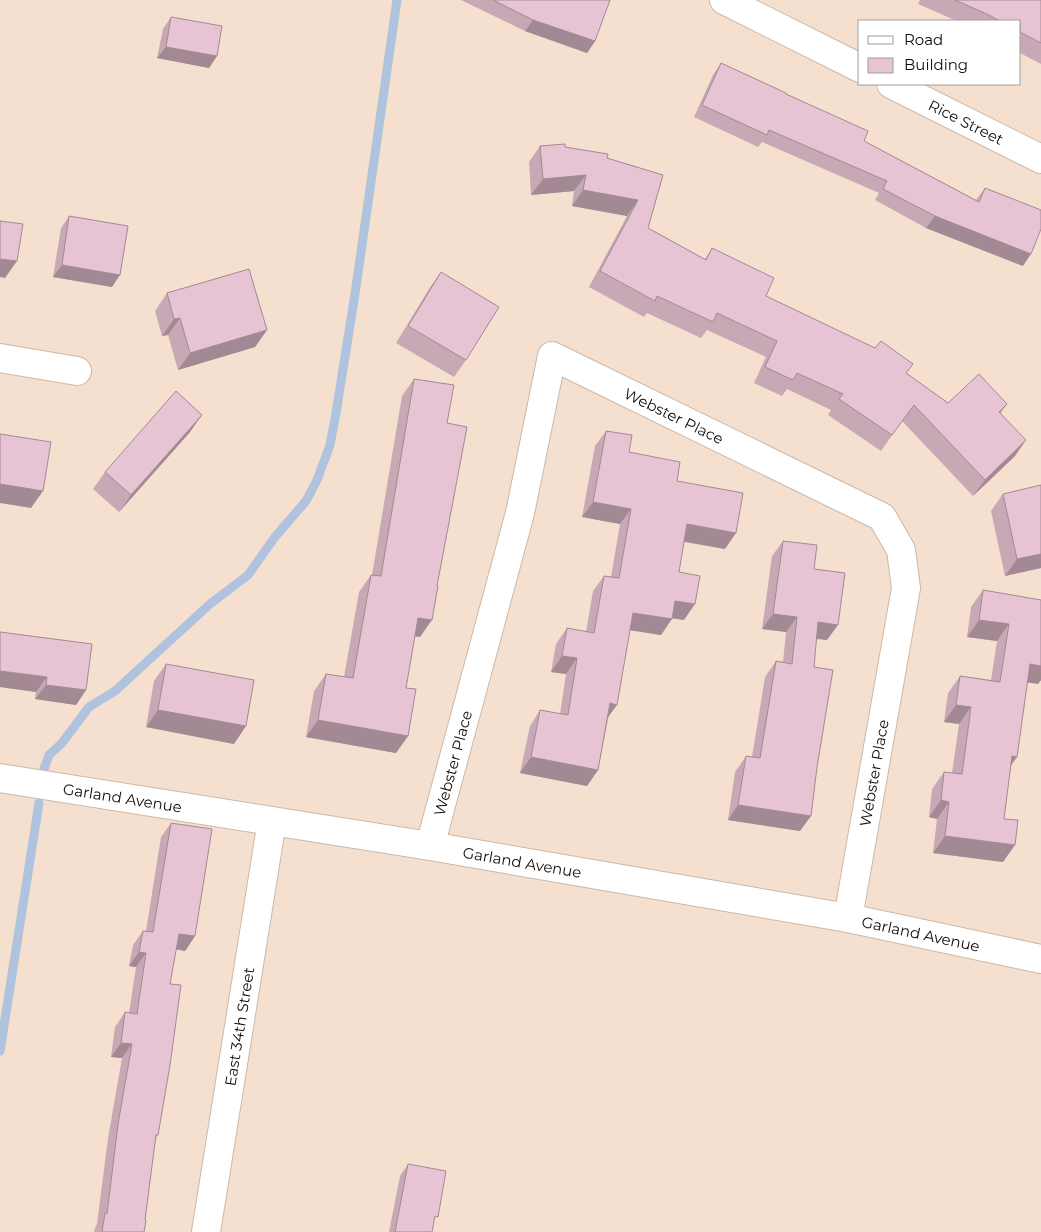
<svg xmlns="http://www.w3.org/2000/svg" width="1041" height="1232" viewBox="0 0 1041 1232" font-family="Montserrat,sans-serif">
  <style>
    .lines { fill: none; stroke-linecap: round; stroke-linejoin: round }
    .stream { stroke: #afc2de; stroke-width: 9 }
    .street-casing { stroke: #ccb8a8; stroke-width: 30 }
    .street { stroke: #fff; stroke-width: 28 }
    .wall { fill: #c7a9b5 }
    .shaded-wall { fill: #a28994 }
    .building { fill: #e7c4d3; stroke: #a28994 }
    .labels { text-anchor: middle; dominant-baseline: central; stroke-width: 5; stroke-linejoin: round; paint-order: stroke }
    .street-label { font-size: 15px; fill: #110a06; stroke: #fff }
  </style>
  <rect width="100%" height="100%" fill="#f5e0cf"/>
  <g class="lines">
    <g class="stream">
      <polyline points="44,769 49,755 62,743 89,707 115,691 210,604 248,575 275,537 306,501 317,480 330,445 336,413 355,294 397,0"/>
      <polyline points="0,1051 39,803"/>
    </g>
    <g class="street-casing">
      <g id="street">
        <polyline points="724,0 860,68"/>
        <path id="s1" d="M891 84 1041 159"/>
        <polyline points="0,358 77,371"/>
        <path id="s2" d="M0 778 430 846 848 918 1041 959"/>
        <path id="s3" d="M430 846 520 513 552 356 882 517 901 550 906 588 848 918"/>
        <path id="s4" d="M206 1232 272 821"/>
      </g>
    </g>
    <use href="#street" class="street"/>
  </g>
  <g class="wall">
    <polygon points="461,0 610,0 595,41 587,53 525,31"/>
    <polygon points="920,0 1041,0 1041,64 1020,53 1020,21 957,21 918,4"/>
    <polygon points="171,17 217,56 209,68 157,58 163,29"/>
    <polygon points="721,63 786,94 864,141 976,200 985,188 1023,266 926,228 875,200 879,193 762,142 758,147 694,117 713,75"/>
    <polygon points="540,146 565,147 607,158 663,175 648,228 705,259 712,248 766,296 907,374 948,403 1007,404 1001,413 1015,456 973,496 902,421 881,451 828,415 831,410 787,389 782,396 754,383 766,357 707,330 701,338 647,313 644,317 589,287 627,216 572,206 574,191 531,195 529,162"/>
    <polygon points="69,216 112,287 53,277 61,228"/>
    <polygon points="441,272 466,360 454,377 396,343 429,289"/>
    <polygon points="167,293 267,330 255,347 178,370 168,335 162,336 155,311"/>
    <polygon points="414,379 447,423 420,637 415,636 406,688 408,736 396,753 306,737 314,691 326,674 344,677 359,592 371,575 372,575 402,396"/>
    <polygon points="606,431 629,452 677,481 725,549 684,542 679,572 684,620 672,618 661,635 630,630 608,719 598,770 587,786 520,773 530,726 540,710 560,714 566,674 551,672 556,644 567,628 586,632 593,591 604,576 611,577 620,524 582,517 595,446"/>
    <polygon points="190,432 119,512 93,489 105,472"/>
    <polygon points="1003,494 1041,568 1005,576 991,511"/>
    <polygon points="783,541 814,569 827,640 816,639 800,831 728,820 735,772 746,756 752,757 765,677 776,661 783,662 786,632 762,629 772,556"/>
    <polygon points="983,590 1041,600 1041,680 1038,684 1027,682 1010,767 1004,819 1003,862 933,853 937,819 929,817 932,789 944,772 952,773 959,724 944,722 948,693 960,676 991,680 997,641 967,637 971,607"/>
    <polygon points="0,632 86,690 76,705 35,699 36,692 0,687"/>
    <polygon points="166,664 234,744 146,727 154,681"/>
    <polygon points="171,823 195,936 185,951 176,949 170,984 158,1135 155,1139 145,1220 144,1232 94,1232 95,1228 97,1224 108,1138 122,1058 111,1057 115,1027 125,1012 129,1013 136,967 129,966 133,945 143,931 146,931 161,837"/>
    <polygon points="408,1164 434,1222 432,1232 389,1232 400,1176"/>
  </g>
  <g class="shaded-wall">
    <polygon points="533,20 595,41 587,53 525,31"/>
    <polygon points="166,47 217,56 209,68 157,58"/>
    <polygon points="586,175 574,191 531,195 543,179"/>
    <polygon points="583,190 638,200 627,216 572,206"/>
    <polygon points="935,216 1031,254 1023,266 926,228"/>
    <polygon points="0,259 17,261 5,278 0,277"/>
    <polygon points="62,265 120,275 112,287 53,277"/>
    <polygon points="180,318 168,335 162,336 174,319"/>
    <polygon points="267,330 255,347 178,370 190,353"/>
    <polygon points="202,415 190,432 119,512 131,495"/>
    <polygon points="1026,440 1015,456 973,496 985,480"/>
    <polygon points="0,484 43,491 31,508 0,503"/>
    <polygon points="593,502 631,509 620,524 582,517"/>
    <polygon points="687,524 736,533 725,549 676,540"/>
    <polygon points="1041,554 1041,568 1005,576 1017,559"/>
    <polygon points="675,601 695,604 684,620 664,617"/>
    <polygon points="633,613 672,619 661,635 622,629"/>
    <polygon points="773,614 797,617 786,632 762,629"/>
    <polygon points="418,618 432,620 420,637 406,635"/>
    <polygon points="979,620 1009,624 997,641 967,637"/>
    <polygon points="818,622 838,625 827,640 807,637"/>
    <polygon points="562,656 577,658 566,674 551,672"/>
    <polygon points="1030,664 1041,666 1041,680 1038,684 1018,681"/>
    <polygon points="0,671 47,677 36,692 0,687"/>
    <polygon points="46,685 86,690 76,705 35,699"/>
    <polygon points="610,703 617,705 606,720"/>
    <polygon points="956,705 971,707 959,724 944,722"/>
    <polygon points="158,710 246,726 234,744 146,727"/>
    <polygon points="318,720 408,736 396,753 306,737"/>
    <polygon points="1012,756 1017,757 1005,774"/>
    <polygon points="531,757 598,770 587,786 520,773"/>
    <polygon points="941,800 949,802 937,819 929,817"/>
    <polygon points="738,805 811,816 800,831 728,820"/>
    <polygon points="945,836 1015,845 1003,862 933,853"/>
    <polygon points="179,934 195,936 185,951 169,948"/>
    <polygon points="139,952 146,953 136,967 129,966"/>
    <polygon points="121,1043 132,1044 122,1058 111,1057"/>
  </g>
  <g class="building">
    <polygon points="493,0 610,0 595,41 533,20"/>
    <polygon points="955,0 1041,0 1041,43 1020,32 1020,21 1000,21 989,15"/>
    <polygon points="171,17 222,26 217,56 166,47"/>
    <polygon points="721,63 786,93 786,94 868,131 864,141 979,202 985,188 1041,210 1041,229 1031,254 935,216 883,189 887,181 769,130 767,135 702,105"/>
    <polygon points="565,144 565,147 608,154 607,158 663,175 648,228 706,260 712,248 774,278 766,296 875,348 881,341 913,364 906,373 948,403 979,374 1007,404 999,412 1026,440 985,480 914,405 892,435 839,399 843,394 797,373 793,380 765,367 777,341 717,313 713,322 657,296 655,301 600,271 638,200 583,190 586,175 543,179 540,146"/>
    <polygon points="69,216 128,226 120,275 62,265"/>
    <polygon points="0,221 23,224 17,261 0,259"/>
    <polygon points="249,269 267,330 190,353 180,318 174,319 167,293"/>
    <polygon points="441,272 499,307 466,360 408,326"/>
    <polygon points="414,379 454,385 447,423 467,427 437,586 438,586 432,620 418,618 406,688 416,689 408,736 318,720 326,674 353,678 371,575 381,576"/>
    <polygon points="176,391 202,415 131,495 105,472"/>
    <polygon points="606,431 632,435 629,452 680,462 677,481 743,493 736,533 687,524 679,572 700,576 695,604 675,601 672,619 633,613 617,705 610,703 598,770 531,757 540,710 568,715 577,658 562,656 567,628 594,633 604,576 619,578 631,509 593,502"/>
    <polygon points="0,434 51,442 43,491 0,484"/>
    <polygon points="1041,485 1041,554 1017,559 1003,494"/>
    <polygon points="783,541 817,545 814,569 845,573 838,625 818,622 814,667 833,670 817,767 811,816 738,805 746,756 760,758 776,661 792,664 797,617 773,614"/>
    <polygon points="983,590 1041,600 1041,666 1030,664 1017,757 1012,756 1004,819 1018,820 1015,845 945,836 949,802 941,800 944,772 962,774 971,707 956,705 960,676 1000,682 1009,624 979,620"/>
    <polygon points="0,632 92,644 86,690 46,685 47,677 0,671"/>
    <polygon points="166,664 254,680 246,726 158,710"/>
    <polygon points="171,823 212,829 195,936 179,934 170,984 181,985 170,1065 158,1135 156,1135 145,1220 146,1220 144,1232 102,1232 105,1213 107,1214 118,1124 132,1044 121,1043 125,1012 137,1014 146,953 139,952 143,931 153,932"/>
    <polygon points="408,1164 446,1171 438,1217 435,1216 432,1232 395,1232"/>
  </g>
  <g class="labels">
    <g class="street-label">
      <text stroke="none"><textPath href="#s1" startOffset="84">Rice Street</textPath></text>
      <text stroke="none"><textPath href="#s3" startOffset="641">Webster Place</textPath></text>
      <text stroke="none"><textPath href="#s3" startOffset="86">Webster Place</textPath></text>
      <text transform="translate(874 773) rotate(-80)">Webster Place</text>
      <text stroke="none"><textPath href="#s2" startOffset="124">Garland Avenue</textPath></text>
      <text stroke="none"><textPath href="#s2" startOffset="529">Garland Avenue</textPath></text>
      <text stroke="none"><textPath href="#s2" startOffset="934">Garland Avenue</textPath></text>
      <text stroke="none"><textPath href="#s4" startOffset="208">East 34th Street</textPath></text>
    </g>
  </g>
  <rect x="858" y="20" width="162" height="65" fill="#ffffff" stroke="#a09d9b"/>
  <rect x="868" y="36" width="25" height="8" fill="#ffffff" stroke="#a09d9b"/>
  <text x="904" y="45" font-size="15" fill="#110a06">Road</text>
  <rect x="868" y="58" width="25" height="15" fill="#e7c4d3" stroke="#a09d9b"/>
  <text x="904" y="70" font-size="15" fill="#110a06">Building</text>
</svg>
